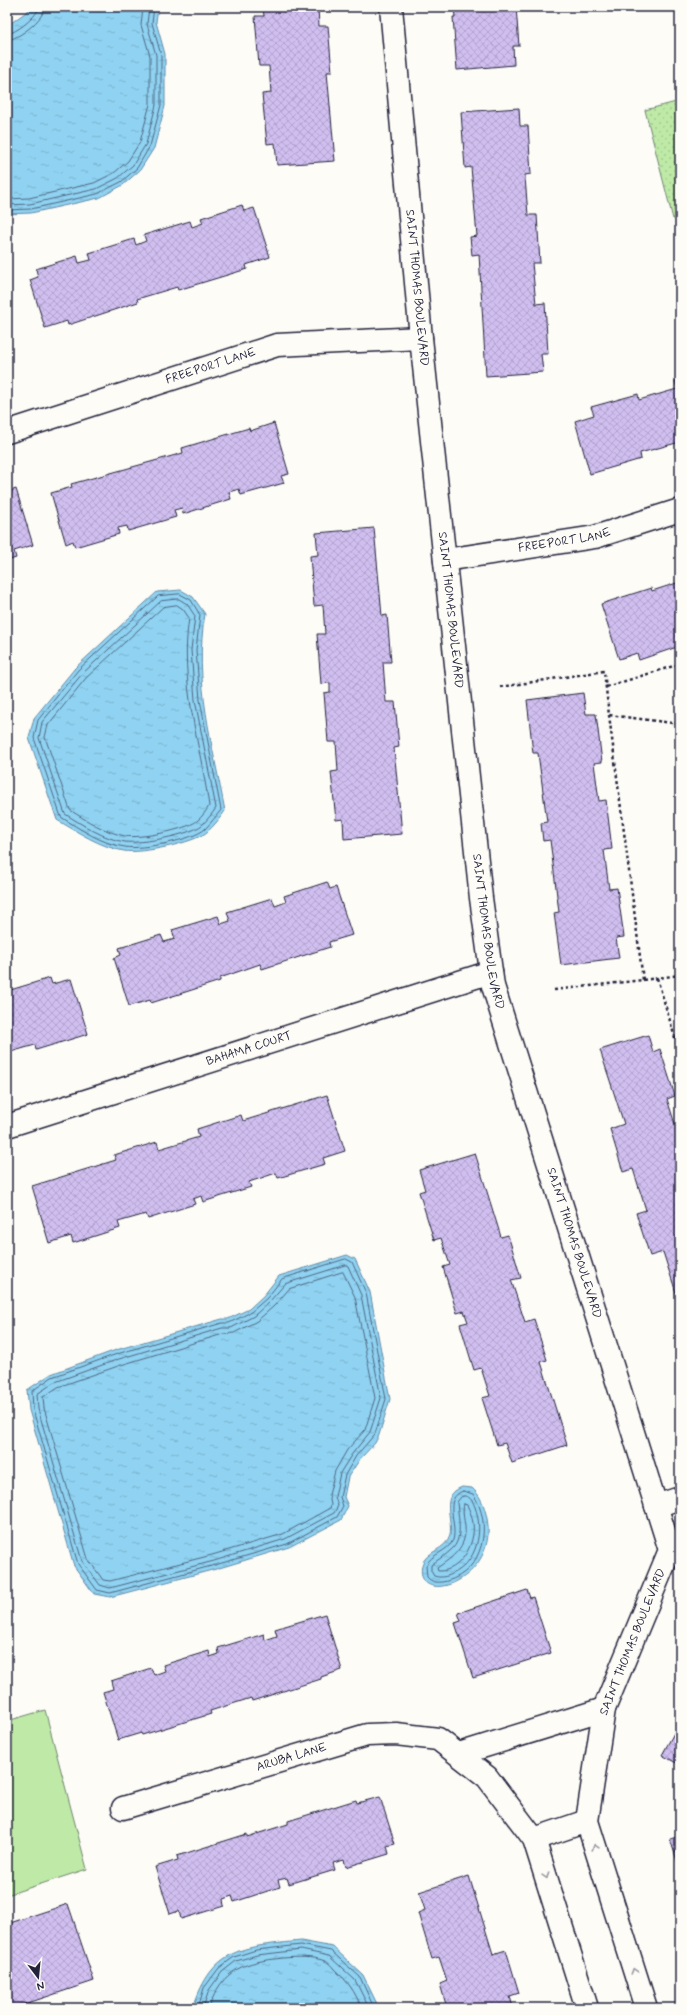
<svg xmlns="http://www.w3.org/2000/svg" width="687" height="2015" viewBox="0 0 687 2015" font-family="Mynerve,sans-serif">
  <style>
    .green { fill: url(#green-dots); stroke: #708670 }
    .pitch { fill: #bee9a6; stroke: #708670 }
    .water { fill: url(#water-ripples); stroke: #638ca8 }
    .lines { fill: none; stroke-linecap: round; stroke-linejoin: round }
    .shore { stroke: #4e6884; stroke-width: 1 }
    .building { fill: url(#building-cross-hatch); stroke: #22223b }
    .street-casing { stroke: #22223b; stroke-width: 25 }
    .path { stroke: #22223b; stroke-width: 2.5; stroke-dasharray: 3 3; stroke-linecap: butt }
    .street { stroke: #fdfcf7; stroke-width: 22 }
    .oneway { stroke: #9a9aa2 }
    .labels { text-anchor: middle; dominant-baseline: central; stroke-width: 3; stroke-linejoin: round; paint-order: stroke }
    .street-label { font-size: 12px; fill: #22223b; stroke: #fdfcf7 }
  </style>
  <defs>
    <pattern id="green-dots" width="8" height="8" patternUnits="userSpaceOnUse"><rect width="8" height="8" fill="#bee9a6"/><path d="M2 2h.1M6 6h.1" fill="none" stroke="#a3c890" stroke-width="1.8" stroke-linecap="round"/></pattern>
    <pattern id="water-ripples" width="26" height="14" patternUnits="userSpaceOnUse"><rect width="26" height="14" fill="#8fd2f1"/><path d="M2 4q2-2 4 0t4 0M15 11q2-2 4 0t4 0" fill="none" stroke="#7bb4d0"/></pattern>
    <pattern id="building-cross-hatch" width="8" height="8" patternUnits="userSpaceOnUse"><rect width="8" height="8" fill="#cfbeef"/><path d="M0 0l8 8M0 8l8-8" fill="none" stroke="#b1a3ce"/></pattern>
  </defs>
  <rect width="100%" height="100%" fill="#fdfcf7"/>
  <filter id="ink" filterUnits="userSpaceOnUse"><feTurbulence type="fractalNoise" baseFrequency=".025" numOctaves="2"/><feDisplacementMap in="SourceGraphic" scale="8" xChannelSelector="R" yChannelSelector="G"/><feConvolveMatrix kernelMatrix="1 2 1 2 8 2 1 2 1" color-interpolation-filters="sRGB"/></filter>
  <g filter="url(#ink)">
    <polygon class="green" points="680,101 680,218 673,219 645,110"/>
    <polygon class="pitch" points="45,1710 87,1869 7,1895 7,1721"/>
    <g class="water">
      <polygon points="33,7 158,7 156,22 165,54 165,106 154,148 140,170 123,185 99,198 31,213 7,214 7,26"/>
      <path d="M181 590 193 597 205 614C193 680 213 746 225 811 220 818 214 826 207 832 194 843 141 854 124 851 100 847 78 832 57 820L29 738 34 718 75 668 157 592Z"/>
      <polygon points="347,1255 355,1259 370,1292 390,1399 379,1435 375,1443 360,1459 348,1477 344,1497 348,1506 341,1520 289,1547 216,1569 110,1597 94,1594 74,1566 29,1410 27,1390 51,1374 116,1350 222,1319 228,1319 249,1309 264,1295 279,1276"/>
      <path d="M462 1487 472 1488C480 1495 484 1505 486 1514 503 1580 413 1610 422 1565 425 1551 447 1550 450 1535 453 1517 439 1496 462 1487Z"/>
      <path d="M301 1941 333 1947 363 1975 379 2008H193C213 1946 244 1947 301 1941Z"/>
    </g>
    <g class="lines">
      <g class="shore">
        <path d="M7 34C16 33 38 16 39 7"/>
        <path d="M7 40C19 39 44 19 45 7"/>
        <polyline points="7,199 29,198 94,183 114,173 128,161 140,142 150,104 150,56 141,25 143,7"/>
        <polyline points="7,205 30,204 96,189 118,178 133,165 146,144 156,105 156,55 147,24 149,7"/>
        <polyline points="7,210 31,209 97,194 121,182 137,168 150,146 161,105 161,55 152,23 154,7"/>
        <path d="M180 594 191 600 200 615 196 650 200 700 221 810C216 816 211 823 205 829 193 840 141 850 125 847 102 844 80 829 61 817L34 738 38 720 78 670 158 596Z"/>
        <path d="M179 599 187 604 195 616 191 650 195 700 216 808C212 814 207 820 202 825 190 835 141 844 125 842 104 839 83 825 65 814L39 738 42 722 82 674 161 601Z"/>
        <path d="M177 605 183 609 189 618C179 683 200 742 209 806 206 811 202 817 197 821 185 830 140 839 125 836 105 832 87 821 70 810L45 737 48 725 86 678 163 607Z"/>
        <polygon points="346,1259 352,1262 366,1293 386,1399 375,1434 356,1456 345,1475 340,1497 343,1506 337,1517 287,1544 215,1565 110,1593 97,1590 78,1564 33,1410 32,1391 52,1377 117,1354 222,1323 229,1323 251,1312 267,1298 282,1279"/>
        <polygon points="346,1265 348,1266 361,1295 381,1398 370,1432 352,1454 340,1473 335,1497 338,1506 334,1513 285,1539 214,1561 110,1588 100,1585 82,1561 38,1409 37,1394 55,1382 119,1359 222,1328 231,1328 254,1316 270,1301 285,1284"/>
        <polygon points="343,1272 355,1297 375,1398 365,1430 347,1450 335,1471 329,1495 331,1505 330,1508 283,1534 212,1555 110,1581 103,1580 88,1559 44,1408 43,1397 58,1387 121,1365 223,1334 234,1333 257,1321 274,1306 289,1289"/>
        <path d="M463 1491 473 1494C493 1524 484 1571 447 1581 439 1583 432 1583 427 1577L426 1566C430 1554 448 1552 453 1540 458 1524 442 1498 463 1491Z"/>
        <path d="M465 1496C471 1497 473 1502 475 1507 484 1531 477 1563 452 1574 446 1577 440 1578 434 1576L431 1571V1565C437 1560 445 1556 451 1550 464 1539 458 1517 457 1502L461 1497Z"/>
        <path d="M464 1504 467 1505C470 1511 472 1517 473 1523 476 1543 461 1572 438 1571L437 1568C453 1557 467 1547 465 1526 464 1519 462 1511 464 1504Z"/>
        <polyline points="198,2008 204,1988 219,1968 234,1957 256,1950 301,1945 331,1951 360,1977 374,2008"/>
        <polyline points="203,2008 209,1990 222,1972 236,1961 257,1955 301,1950 329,1956 355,1980 369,2008"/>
        <path d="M209 2008C222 1968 245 1962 283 1958 296 1957 312 1956 325 1961 328 1962 332 1966 334 1969 350 1984 353 1989 362 2008"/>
      </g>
    </g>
    <g class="building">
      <polygon points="263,7 318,7 319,26 328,26 332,72 327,72 335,161 277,165 275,143 267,144 262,94 271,93 269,66 259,66 255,16 264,16"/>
      <polygon points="454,7 516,7 519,46 513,46 514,65 457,70 453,17 455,17"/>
      <polygon points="519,108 520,126 528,126 531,174 525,175 525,177 528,215 537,215 540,263 532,263 536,304 545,303 548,354 541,354 543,372 486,376 479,254 472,255 470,237 477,236 471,167 465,168 461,112"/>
      <polygon points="242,205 244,211 254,208 270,257 246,265 247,269 178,290 177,287 137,299 138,302 68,325 67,321 45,328 30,280 38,277 36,269 77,256 79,263 91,260 89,253 134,239 136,245 146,241 144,235 190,221 192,227 203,223 201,218"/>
      <polygon points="680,379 680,442 640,453 641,459 590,474 575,421 594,415 591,407 638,394 639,400 677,389 675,381"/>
      <polygon points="274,423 289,474 281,476 284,483 241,495 239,489 229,492 231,499 183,514 182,508 174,510 176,517 128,531 127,526 118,528 119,534 75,547 73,541 66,544 51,493 72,487 71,484 183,453 182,448 249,428 250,431"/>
      <polygon points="16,489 33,545 14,551 16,558 7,561 7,492"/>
      <polygon points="374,528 382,616 387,615 391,662 383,662 386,702 395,702 399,747 394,748 402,834 344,839 343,819 336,820 331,772 338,771 336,742 328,742 324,693 330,692 330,683 321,684 317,634 325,634 323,605 314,606 310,556 318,555 316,533"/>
      <polygon points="680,582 680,646 639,660 637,653 619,659 601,604 651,588 652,591"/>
      <polygon points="583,693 586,714 596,714 602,762 594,763 599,801 606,800 612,849 604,850 609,889 617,888 624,937 616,938 619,958 561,965 554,913 559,912 550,840 543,841 541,823 547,822 538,753 533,753 527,700"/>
      <polygon points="327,882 330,889 336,887 352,935 329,942 330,947 262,969 260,964 220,978 220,981 151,1003 150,1000 129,1006 114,958 121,955 119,948 161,935 164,942 175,939 172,930 218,916 221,924 230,921 227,912 272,898 275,906 286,902 284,896"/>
      <polygon points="50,978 52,984 71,979 88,1034 36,1050 35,1045 7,1053 7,991"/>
      <polygon points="648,1035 653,1052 660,1049 675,1096 667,1099 675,1124 680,1122 680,1305 663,1252 650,1256 636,1213 646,1210 633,1169 623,1172 610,1129 624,1124 600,1050"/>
      <polygon points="327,1095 345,1151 323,1158 325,1164 278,1178 276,1173 249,1182 251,1187 203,1202 201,1196 193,1199 195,1204 148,1219 146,1214 118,1222 120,1228 73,1243 71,1236 49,1243 32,1186 116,1160 114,1155 157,1142 159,1149 199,1137 197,1129 241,1115 243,1121"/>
      <polygon points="475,1153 501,1237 508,1235 521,1278 511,1280 525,1322 534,1319 547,1360 541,1362 567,1445 512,1463 505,1443 497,1445 482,1398 490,1396 481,1368 474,1370 460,1324 468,1322 464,1311 457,1313 443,1267 450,1265 441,1238 434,1240 419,1192 425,1190 419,1170"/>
      <polygon points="527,1590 530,1598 533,1597 551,1653 473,1678 455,1623 461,1621 458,1613"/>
      <polygon points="325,1614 342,1670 321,1677 321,1679 252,1701 251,1698 210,1711 211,1714 142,1735 141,1733 118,1740 103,1692 113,1689 111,1681 151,1668 154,1675 165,1671 163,1665 209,1651 210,1657 219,1654 218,1648 264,1634 265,1640 277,1636 275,1629"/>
      <polygon points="680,1722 680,1765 662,1755"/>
      <polygon points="380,1797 395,1844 387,1846 389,1854 346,1867 344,1860 333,1863 335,1870 289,1884 287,1878 278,1880 280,1887 234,1902 232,1896 223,1899 224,1906 181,1919 179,1911 170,1914 155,1867 178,1860 177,1856 247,1834 247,1837 288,1824 288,1821 356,1800 357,1803"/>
      <polygon points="680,1836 680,1870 670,1839"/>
      <polygon points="469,1876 493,1954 506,1950 519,1993 510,1996 513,2008 447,2008 440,1984 447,1981 439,1957 432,1959 418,1913 425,1910 419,1892"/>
      <polygon points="68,1904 94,1981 13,2008 7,2008 7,1924"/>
    </g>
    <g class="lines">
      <g class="street-casing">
        <g id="street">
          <path id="s1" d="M391 7 421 338 481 898 493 986 670 1550 604 1709 587 1821 646 2008"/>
          <path id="s2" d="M7 432 277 345 421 338"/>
          <path id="s3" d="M445 560 595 537 680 510"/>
          <path id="s4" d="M7 1126 491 972"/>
          <polyline points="656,1506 680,1498"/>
          <polyline points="459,1754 604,1709"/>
          <path id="s5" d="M123 1808 367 1735 396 1734 438 1739 487 1777 534 1839 587 2008"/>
          <polyline points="534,1839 587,1821"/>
        </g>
      </g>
      <g class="path">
        <polyline points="500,687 604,671 609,715 680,724"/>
        <polyline points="606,687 680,664"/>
        <polyline points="657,978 680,1054"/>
        <polyline points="643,980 680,975"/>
        <polyline points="554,990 643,980 609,715"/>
      </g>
      <use href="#street" class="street"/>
    </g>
    <defs><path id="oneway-chevron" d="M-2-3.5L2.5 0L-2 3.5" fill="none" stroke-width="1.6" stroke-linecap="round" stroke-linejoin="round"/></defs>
    <g class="oneway">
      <use href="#oneway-chevron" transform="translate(595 1847) rotate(-107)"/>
      <use href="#oneway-chevron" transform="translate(546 1876) rotate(72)"/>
      <use href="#oneway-chevron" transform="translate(634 1971) rotate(-107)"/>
    </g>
  </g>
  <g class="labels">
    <g class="street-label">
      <text stroke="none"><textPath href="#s1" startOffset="282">SAINT THOMAS BOULEVARD</textPath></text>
      <text stroke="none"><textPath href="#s2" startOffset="214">FREEPORT LANE</textPath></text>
      <text stroke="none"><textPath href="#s3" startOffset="121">FREEPORT LANE</textPath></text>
      <text stroke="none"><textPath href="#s1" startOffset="606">SAINT THOMAS BOULEVARD</textPath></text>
      <text stroke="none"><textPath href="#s1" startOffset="930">SAINT THOMAS BOULEVARD</textPath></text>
      <text stroke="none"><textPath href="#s4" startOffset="254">BAHAMA COURT</textPath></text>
      <text stroke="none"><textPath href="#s1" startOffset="1254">SAINT THOMAS BOULEVARD</textPath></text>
      <text transform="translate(633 1642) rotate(-68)">SAINT THOMAS BOULEVARD</text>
      <text stroke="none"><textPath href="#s5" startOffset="176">ARUBA LANE</textPath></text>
    </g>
  </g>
  <rect width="687" height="2015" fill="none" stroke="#fdfcf7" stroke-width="24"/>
  <rect x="12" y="12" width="663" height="1991" fill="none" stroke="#22223b" stroke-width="1.5" filter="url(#ink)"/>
  <g transform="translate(38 1977) rotate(164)" stroke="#fdfcf7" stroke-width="3" paint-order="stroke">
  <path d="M0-3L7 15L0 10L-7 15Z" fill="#22223b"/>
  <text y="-6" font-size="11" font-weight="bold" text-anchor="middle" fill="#22223b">N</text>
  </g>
</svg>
